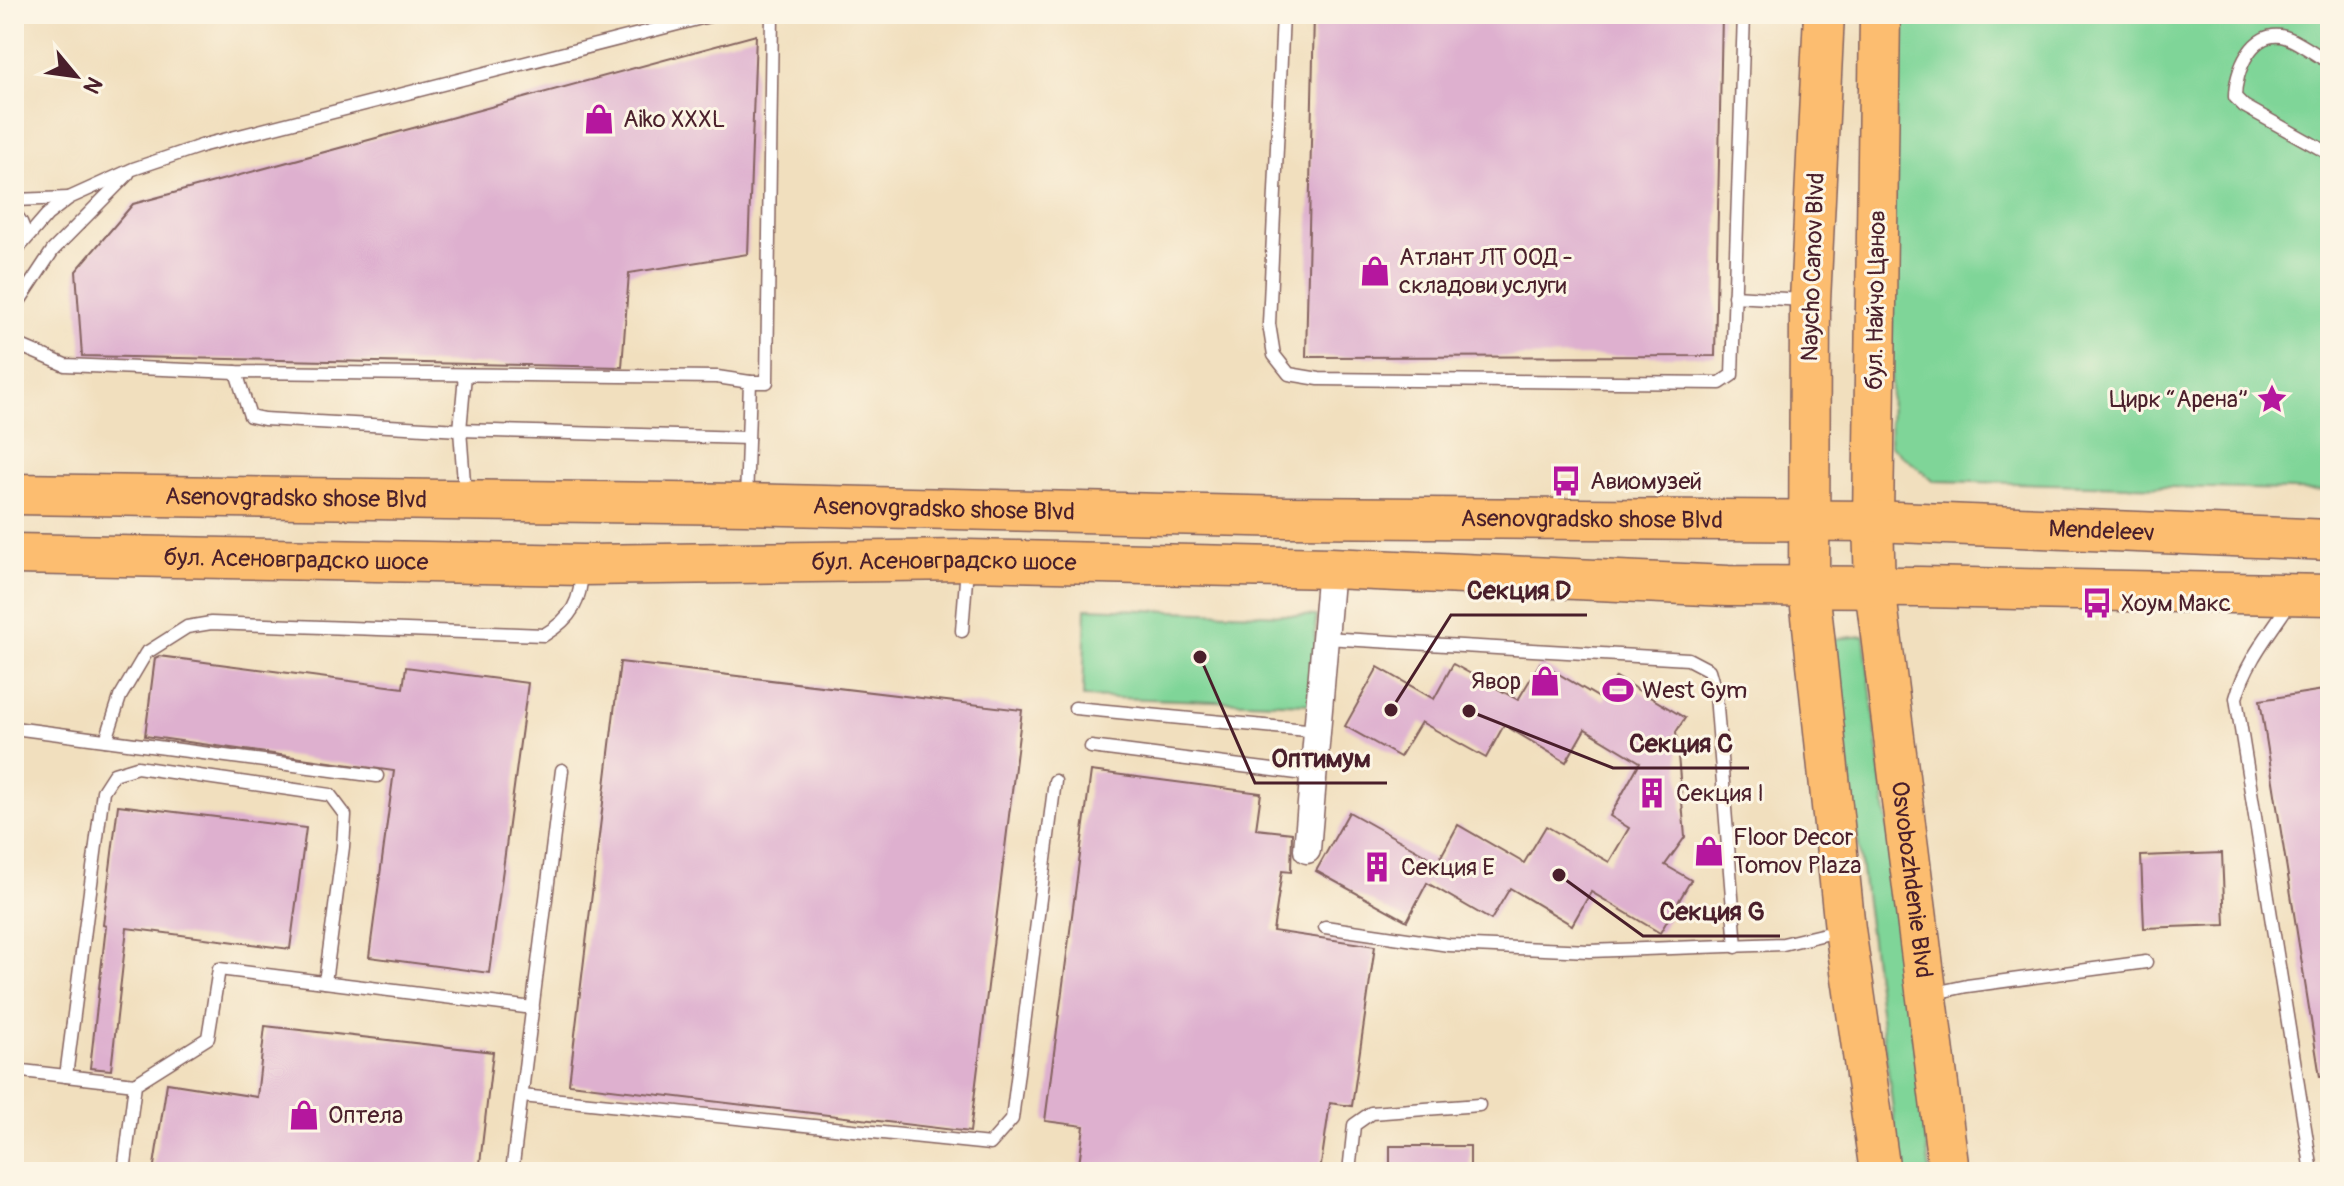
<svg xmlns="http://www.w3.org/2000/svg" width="2344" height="1186" viewBox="0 0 2344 1186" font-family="Pangolin,sans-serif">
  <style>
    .green { fill: #7fd598; stroke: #647a62; stroke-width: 2 }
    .building { fill: #deb0cf }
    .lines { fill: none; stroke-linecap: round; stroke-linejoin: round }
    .lane-casing { stroke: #84625e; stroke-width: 15 }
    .street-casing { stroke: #84625e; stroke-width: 29 }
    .primary-casing { stroke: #84625e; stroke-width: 43 }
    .lane { stroke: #fff; stroke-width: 12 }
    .street { stroke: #fff; stroke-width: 26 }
    .primary { stroke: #fcbd6f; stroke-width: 40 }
    .labels { text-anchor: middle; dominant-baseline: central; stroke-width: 6; stroke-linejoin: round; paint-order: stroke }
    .poi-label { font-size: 24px; fill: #4a1f2b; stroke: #fcf5e5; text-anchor: start }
    .street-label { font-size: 24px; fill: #4a1f2b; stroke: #fcf5e5 }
    .leader { fill: none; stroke: #4a1f2b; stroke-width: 3 }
    .callout-dot { fill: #4a1f2b; stroke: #fcf5e5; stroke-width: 3 }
    .callout-label { font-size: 26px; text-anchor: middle; font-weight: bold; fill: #4a1f2b; stroke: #fcf5e5; stroke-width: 6; stroke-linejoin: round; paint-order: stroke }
  </style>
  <rect width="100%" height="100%" fill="#fcf5e5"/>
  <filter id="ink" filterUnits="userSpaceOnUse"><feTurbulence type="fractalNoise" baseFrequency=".0125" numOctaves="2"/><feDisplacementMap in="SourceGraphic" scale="16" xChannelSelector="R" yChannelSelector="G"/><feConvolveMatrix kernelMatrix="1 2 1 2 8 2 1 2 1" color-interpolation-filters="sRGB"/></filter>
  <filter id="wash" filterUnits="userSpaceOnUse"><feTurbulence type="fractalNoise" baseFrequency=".006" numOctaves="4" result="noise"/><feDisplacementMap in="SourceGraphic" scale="32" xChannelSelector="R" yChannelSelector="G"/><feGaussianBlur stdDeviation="1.8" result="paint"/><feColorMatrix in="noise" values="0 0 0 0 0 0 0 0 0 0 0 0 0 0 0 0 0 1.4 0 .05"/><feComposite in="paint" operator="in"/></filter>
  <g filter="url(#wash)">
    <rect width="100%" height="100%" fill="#f1dfbe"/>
    <g class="green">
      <polygon points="1903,14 2330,14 2330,491 1934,481 1890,445 1896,57"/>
      <polygon points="1086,608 1316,616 1313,704 1083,697"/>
      <polygon points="1864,636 1930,1172 1901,1172 1832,639"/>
    </g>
    <g id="blocks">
      <g class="building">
        <polygon points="1314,14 1722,14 1715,356 1306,357"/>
        <polygon points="756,35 748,254 629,273 622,367 82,356 76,271 133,204"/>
        <polygon points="159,656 403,688 406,667 528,683 489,973 369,957 394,771 145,736 155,658"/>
        <polygon points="620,662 1022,710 970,1132 569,1084"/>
        <polygon points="1540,663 1603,700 1616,677 1685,718 1676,732 1685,837 1665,865 1691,880 1660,933 1591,892 1572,925 1510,888 1491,920 1427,883 1407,921 1316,871 1349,812 1438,862 1458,825 1524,863 1546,826 1609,862 1629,828 1610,816 1640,762 1585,729 1566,762 1504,725 1486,758 1421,722 1400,757 1345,726 1378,667 1434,699 1453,664 1518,700"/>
        <polygon points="2330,689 2330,1076 2320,1077 2260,700"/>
        <polygon points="1091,771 1261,793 1256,829 1292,833 1291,872 1282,871 1273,931 1375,946 1352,1106 1330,1103 1320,1172 1078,1172 1084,1126 1045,1121"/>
        <polygon points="118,805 306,828 290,949 127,928 111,1070 90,1068 106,926 103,925"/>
        <polygon points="2222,853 2225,925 2144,928 2141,856"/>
        <polygon points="265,1026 493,1052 479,1172 153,1172 167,1083 257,1097"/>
        <rect x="1390" y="1146" width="80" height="26"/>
      </g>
    </g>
  </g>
  <g filter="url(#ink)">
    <use href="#blocks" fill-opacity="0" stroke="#84625e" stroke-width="2"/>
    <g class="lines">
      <g class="lane-casing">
        <g id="lane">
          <polyline points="1283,14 1269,324 1274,355 1289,374 1319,379 1720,383 1732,375 1744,14"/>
          <path d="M2330 63C2318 56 2298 41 2285 37 2252 28 2235 72 2235 97L2244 106 2330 154"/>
          <polyline points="14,200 69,198"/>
          <polyline points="14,212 21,222 27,236"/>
          <polyline points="14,253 47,215 69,198 133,169 204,145 717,14"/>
          <polyline points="1734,296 1803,300"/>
          <polyline points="14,309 53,250 128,174"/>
          <polyline points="14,343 65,365 236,372 717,377 750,382 746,501"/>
          <polyline points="236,372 250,416 264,419 460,430 748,438"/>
          <polyline points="750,382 767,382 772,14"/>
          <polyline points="465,495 460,430 465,375"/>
          <path d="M2291 601C2270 633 2246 661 2236 698L2312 1172"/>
          <polyline points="962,631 967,567"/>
          <polyline points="1325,638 1688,659 1709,670 1716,695 1736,947"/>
          <polyline points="1075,708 1317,731"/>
          <polyline points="14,728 377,776"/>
          <path d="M106 740 120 697 146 653 187 627 211 623 544 635C572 618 581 602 582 569"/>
          <polyline points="1091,747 1313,775"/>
          <polyline points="1325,927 1449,945 1589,951 1783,944 1838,931"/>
          <polyline points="1930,994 1967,986 2146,962"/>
          <polyline points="14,1070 135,1084"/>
          <polyline points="66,1076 103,791 114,774 137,767 330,795 345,815 343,847 325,982"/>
          <polyline points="522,1096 990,1144 1012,1119 1055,781"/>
          <polyline points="124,1172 135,1084 208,1038 219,969 533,1008"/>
          <polyline points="512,1172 562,770"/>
          <polyline points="1349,1172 1354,1125 1371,1113 1479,1105"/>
        </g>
      </g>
      <g class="street-casing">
        <polyline id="street" points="1307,850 1331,568"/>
      </g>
      <g class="primary-casing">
        <g id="primary">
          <polyline points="1824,14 1810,301 1809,588 1845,929 1880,1172"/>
          <path id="s1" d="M1880 14 1873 521 1875 587 1949 1172"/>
          <path id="s2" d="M14 494 745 504 1287 517 1873 521 2330 540"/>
          <path id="s3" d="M14 554 583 565 967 560 1331 568 1728 586 1921 587 2330 595"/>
        </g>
      </g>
      <use href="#lane" class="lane"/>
      <use href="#street" class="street"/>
      <use href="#primary" class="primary"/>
    </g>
  </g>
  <defs>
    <g id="shop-bare" transform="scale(2.4)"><path d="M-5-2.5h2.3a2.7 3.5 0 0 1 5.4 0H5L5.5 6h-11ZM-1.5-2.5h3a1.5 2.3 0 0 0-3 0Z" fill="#b5179e" stroke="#fcf5e5" stroke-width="2.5" paint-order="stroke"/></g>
    <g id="sight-bare" transform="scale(2.4)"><path d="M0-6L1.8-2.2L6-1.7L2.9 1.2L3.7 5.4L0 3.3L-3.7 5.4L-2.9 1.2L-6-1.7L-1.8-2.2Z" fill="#b5179e" stroke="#fcf5e5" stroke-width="2.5" paint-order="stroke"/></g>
    <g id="bus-bare" transform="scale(2.4)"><path d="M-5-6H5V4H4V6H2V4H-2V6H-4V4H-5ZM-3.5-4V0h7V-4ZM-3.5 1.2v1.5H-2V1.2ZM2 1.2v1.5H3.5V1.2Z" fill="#b5179e" stroke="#fcf5e5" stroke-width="2.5" paint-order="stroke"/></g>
    <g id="stadium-bare" transform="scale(2.4)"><path d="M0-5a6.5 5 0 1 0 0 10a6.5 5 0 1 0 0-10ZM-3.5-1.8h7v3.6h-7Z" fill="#b5179e" stroke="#fcf5e5" stroke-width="2.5" paint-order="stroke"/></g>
    <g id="building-bare" transform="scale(2.4)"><path d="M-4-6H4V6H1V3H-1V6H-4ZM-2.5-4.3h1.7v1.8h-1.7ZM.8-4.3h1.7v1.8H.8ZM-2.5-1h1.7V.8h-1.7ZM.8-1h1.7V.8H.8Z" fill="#b5179e" stroke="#fcf5e5" stroke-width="2.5" paint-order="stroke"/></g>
  </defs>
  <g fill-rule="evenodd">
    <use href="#shop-bare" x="599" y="119"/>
    <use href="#shop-bare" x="1375" y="271"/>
    <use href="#sight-bare" x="2272" y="399"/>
    <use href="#bus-bare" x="1566" y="481"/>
    <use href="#bus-bare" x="2097" y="603"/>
    <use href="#shop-bare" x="1545" y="681"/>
    <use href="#stadium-bare" x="1618" y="690"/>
    <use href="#building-bare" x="1652" y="793"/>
    <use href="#shop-bare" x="1709" y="851"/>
    <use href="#building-bare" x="1377" y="867"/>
    <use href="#shop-bare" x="304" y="1115"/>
  </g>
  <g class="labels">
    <g class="poi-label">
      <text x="623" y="119">Aiko XXXL</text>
      <text x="1399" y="257">Атлант ЛТ ООД -<tspan x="1399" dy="28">складови услуги</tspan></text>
      <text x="2248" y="399" text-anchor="end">Цирк “Арена”</text>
      <text x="1590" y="481">Авиомузей</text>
      <text x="2121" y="603">Хоум Макс</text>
      <text x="1521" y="681" text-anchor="end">Явор</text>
      <text x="1642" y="690">West Gym</text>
      <text x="1676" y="793">Секция I</text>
      <text x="1733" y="837">Floor Decor<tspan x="1733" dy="28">Tomov Plaza</tspan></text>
      <text x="1401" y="867">Секция E</text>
      <text x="328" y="1115">Оптела</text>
    </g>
    <g class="street-label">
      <text transform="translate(1813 267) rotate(-88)">Naycho Canov Blvd</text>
      <text transform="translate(1876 300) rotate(-89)">бул. Найчо Цанов</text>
      <text stroke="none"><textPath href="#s2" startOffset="282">Asenovgradsko shose Blvd</textPath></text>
      <text stroke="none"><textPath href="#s2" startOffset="930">Asenovgradsko shose Blvd</textPath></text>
      <text stroke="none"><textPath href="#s2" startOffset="1578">Asenovgradsko shose Blvd</textPath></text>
      <text stroke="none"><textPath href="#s2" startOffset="2088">Mendeleev</textPath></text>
      <text stroke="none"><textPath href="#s3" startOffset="282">бул. Асеновградско шосе</textPath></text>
      <text stroke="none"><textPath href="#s3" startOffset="930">бул. Асеновградско шосе</textPath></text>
      <text stroke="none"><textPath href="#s1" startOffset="868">Osvobozhdenie Blvd</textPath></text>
    </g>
  </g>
  <path class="leader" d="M1391 710L1451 615H1587M1469 711L1613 768H1749M1200 657L1255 783H1387M1559 875L1643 936H1780"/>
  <g class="callout-dot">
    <circle cx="1391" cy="710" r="8"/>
    <circle cx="1469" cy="711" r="8"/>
    <circle cx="1200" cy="657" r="8"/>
    <circle cx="1559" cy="875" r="8"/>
  </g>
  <g class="callout-label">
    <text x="1519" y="599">Секция D</text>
    <text x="1681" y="752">Секция C</text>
    <text x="1321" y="767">Оптимум</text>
    <text x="1712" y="920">Секция G</text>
  </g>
  <rect width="2344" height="1186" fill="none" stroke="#fcf5e5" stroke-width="48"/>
  <g transform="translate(76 76) rotate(119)" stroke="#fcf5e5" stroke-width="6" paint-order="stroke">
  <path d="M0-6L14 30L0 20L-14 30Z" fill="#4a1f2b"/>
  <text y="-12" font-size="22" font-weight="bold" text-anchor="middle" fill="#4a1f2b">N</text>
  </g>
</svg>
